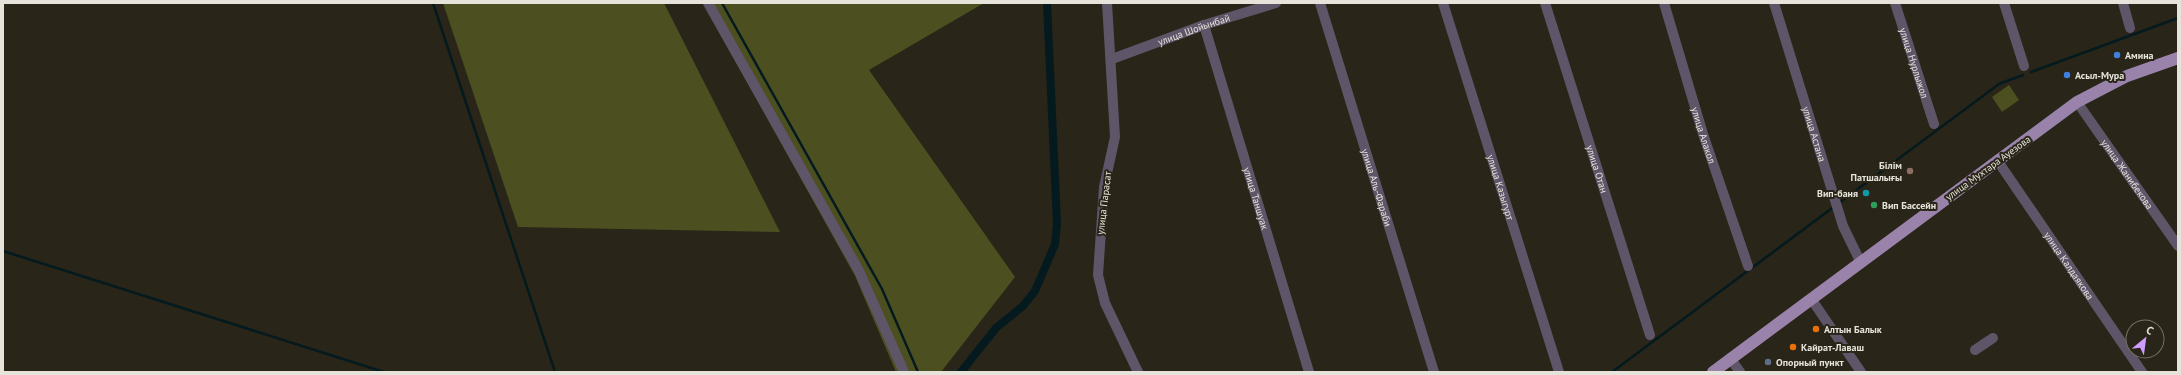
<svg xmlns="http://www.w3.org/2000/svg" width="2181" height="375" viewBox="0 0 2181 375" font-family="'PT Sans',sans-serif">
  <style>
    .green { fill: #4c4f1f }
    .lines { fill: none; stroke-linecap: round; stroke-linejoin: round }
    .stream { stroke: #041a1f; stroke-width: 2.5 }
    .canal { stroke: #041a1f; stroke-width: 8 }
    .minor { stroke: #5f5568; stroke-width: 10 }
    .major { stroke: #9983ab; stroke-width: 12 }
    .shop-dot { fill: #3f7fe0; stroke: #292518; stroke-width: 1.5 }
    .education-dot { fill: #8d6e63; stroke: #292518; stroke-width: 1.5 }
    .culture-dot { fill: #0f9aa8; stroke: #292518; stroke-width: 1.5 }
    .leisure-dot { fill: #2e9e5b; stroke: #292518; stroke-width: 1.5 }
    .food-dot { fill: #e8710a; stroke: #292518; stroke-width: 1.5 }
    .service-dot { fill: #5c6f8a; stroke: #292518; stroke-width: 1.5 }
    .labels { text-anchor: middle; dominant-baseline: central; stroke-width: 4; stroke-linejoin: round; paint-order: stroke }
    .street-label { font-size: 10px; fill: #e5e3da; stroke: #292518 }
    .poi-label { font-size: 10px; font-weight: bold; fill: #e5e3da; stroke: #292518; text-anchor: start }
  </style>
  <rect width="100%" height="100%" fill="#292518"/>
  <g class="green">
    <polygon points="443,3 664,3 780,232 518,227"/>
    <polygon points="703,3 984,3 869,70 1015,277 941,372 896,372 855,276"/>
    <polygon points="2009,85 2019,100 2002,112 1992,97"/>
  </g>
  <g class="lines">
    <g class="stream">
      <polyline points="433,3 555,372"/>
      <polyline points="722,3 882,289 918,372"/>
      <polyline points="2031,72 2178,18"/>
      <polyline points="1839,203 1999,84 2023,75"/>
      <polyline points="3,251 384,372"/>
      <polyline points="1612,372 1835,206"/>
    </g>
    <polyline class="canal" points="961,372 996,328 1023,306 1035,291 1055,244 1057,224 1047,3"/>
    <g class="minor">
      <polyline points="708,3 859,271 904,372"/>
      <polyline points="1107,3 1115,137 1104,187 1098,275 1105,303 1138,372"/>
      <path id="s1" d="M1320 3 1434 372"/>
      <path id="s2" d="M1443 3 1559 372"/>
      <path id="s3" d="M1545 3 1650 335"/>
      <path id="s4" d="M1664 3 1703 134 1748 266"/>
      <path id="s5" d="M1774 3 1843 226 1861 263"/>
      <path id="s6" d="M1895 3 1934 124"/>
      <polyline points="2004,3 2024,66"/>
      <polyline points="2123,3 2130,28"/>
      <path id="s7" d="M1204 25 1309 372"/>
      <path id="s8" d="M1112 59 1204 25 1276 3"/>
      <path id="s9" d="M2077 102 2178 246"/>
      <path id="s10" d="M1997 160 2142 372"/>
      <polyline points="1812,300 1861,372"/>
      <polyline points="1975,350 1993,338"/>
      <polyline points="1730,358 1740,372"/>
    </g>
    <polyline class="major" points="1713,372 2077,102 2127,76 2178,58"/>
  </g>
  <g class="shop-dot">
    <circle cx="2117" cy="55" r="4"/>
    <circle cx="2067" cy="75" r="4"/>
  </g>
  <circle class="education-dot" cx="1910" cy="171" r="4"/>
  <circle class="culture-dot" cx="1866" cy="193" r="4"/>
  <circle class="leisure-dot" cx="1874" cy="205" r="4"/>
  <g class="food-dot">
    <circle cx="1816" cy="329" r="4"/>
    <circle cx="1793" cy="347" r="4"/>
  </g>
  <circle class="service-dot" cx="1768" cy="362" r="4"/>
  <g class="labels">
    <g class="street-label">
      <text stroke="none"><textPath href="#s8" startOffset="87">улица Шойынбай</textPath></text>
      <text stroke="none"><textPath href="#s6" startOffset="63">улица Нурлыжол</textPath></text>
      <text stroke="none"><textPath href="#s5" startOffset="137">улица Астана</textPath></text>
      <text stroke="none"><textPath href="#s4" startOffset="138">улица Алакол</textPath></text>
      <text transform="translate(1988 168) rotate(-36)">улица Мухтара Ауезова</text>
      <text stroke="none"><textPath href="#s3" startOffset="174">улица Отан</textPath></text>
      <text stroke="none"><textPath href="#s9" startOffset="88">улица Жанибекова</textPath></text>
      <text stroke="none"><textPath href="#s1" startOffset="193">улица Аль-Фараби</textPath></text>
      <text stroke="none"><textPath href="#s2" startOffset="193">улица Казыгурт</textPath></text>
      <text stroke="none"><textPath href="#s7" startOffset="181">улица Таншуак</textPath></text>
      <text transform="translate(1104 203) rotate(-83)">улица Парасат</text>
      <text stroke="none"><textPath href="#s10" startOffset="128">улица Калдаякова</textPath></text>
    </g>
    <g class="poi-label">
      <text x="2125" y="55">Амина</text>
      <text x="2075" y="75">Асыл-Мура</text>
      <text x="1902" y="165" text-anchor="end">Білім<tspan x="1902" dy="12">Патшалығы</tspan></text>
      <text x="1858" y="193" text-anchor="end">Вип-баня</text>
      <text x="1882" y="205">Вип Бассейн</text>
      <text x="1824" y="329">Алтын Балык</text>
      <text x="1801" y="347">Кайрат-Лаваш</text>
      <text x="1776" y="362">Опорный пункт</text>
    </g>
  </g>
  <rect width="2181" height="375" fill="none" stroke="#e5e3da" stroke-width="8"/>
  <g transform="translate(2145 339) rotate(29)"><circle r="19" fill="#292518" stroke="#747166"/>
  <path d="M0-3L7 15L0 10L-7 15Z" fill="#d09dff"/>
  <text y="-6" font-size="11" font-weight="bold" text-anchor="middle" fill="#e5e3da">С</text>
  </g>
</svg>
